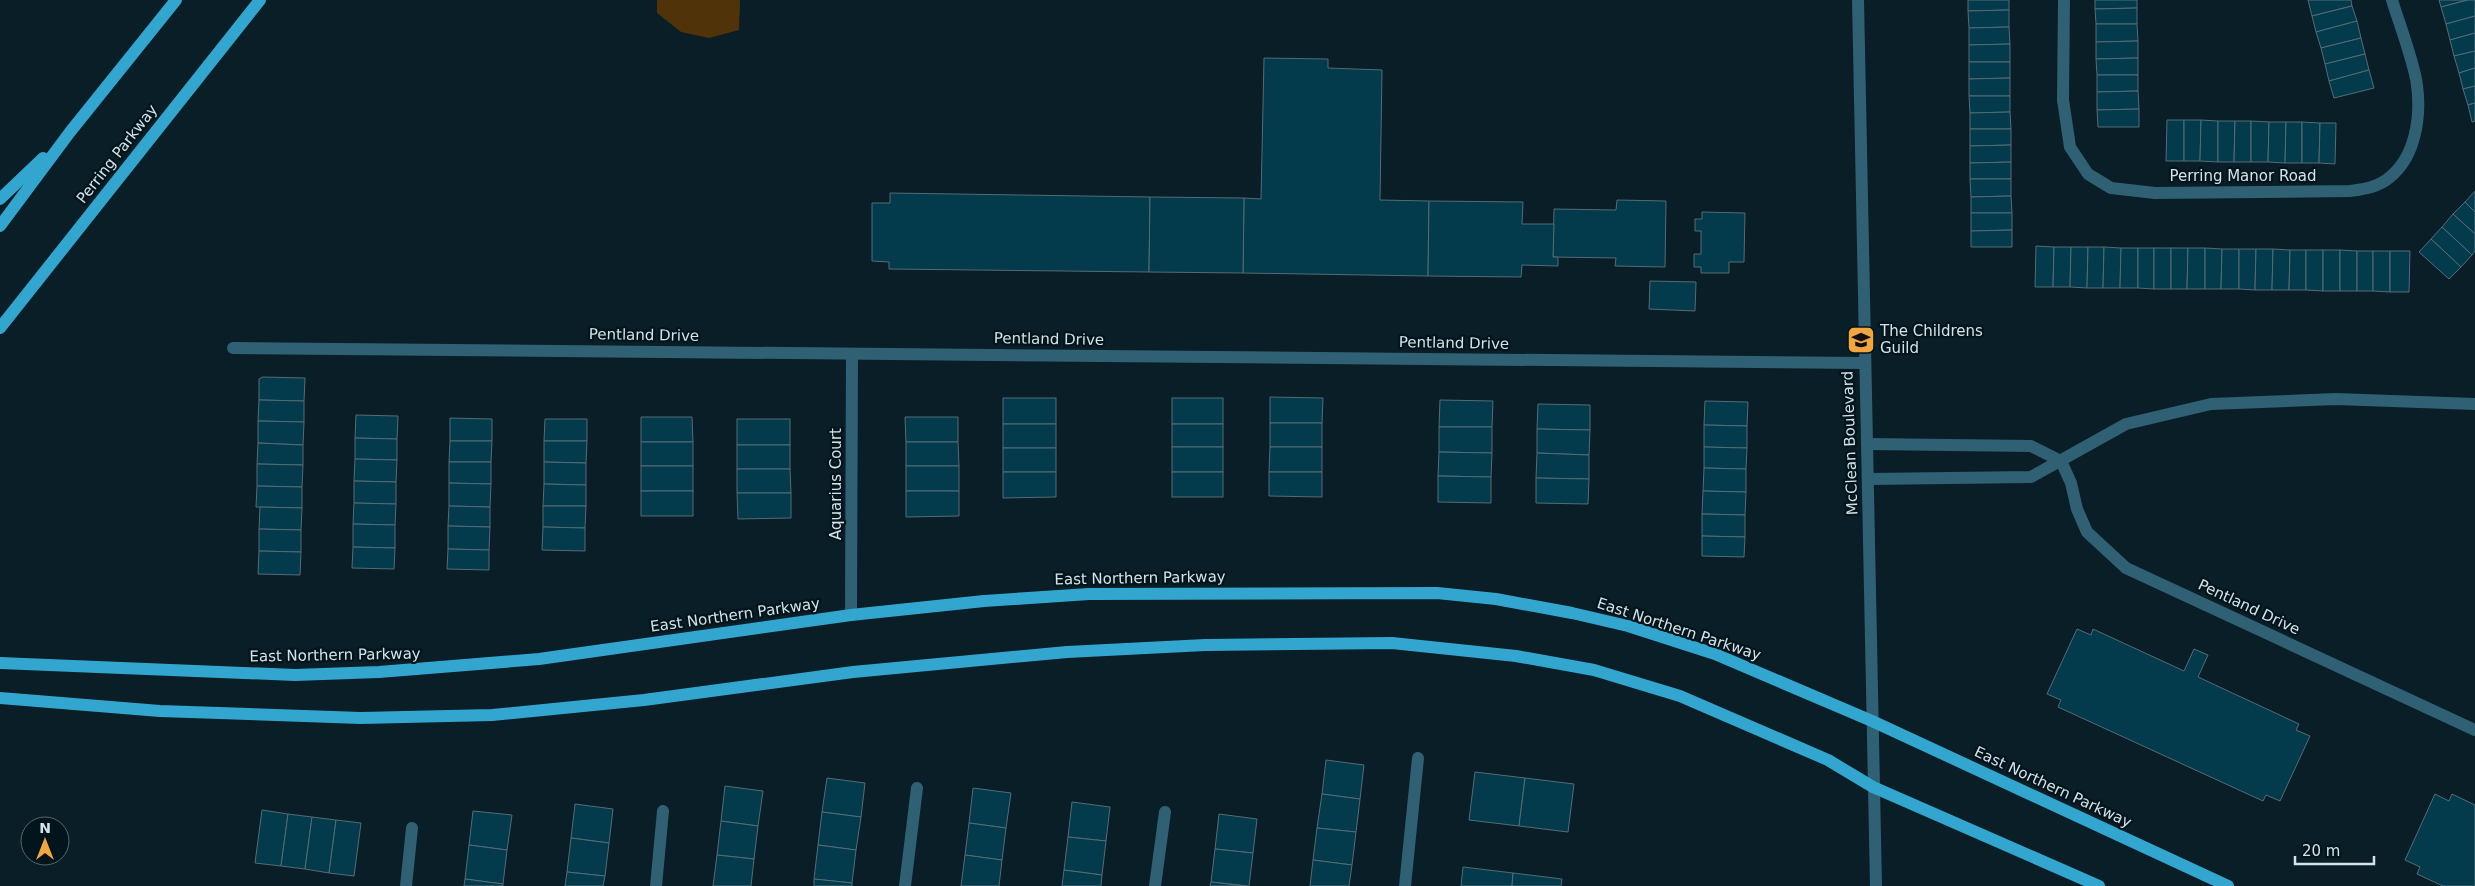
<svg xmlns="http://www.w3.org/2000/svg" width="2475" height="886" viewBox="0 0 2475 886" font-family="'DejaVu Sans',sans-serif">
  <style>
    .green { fill: #503309 }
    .building { fill: #033a4c; stroke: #556c75 }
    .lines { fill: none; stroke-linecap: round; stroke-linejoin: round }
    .minor { stroke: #306074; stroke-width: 12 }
    .tertiary { stroke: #306074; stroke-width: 12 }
    .primary { stroke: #32a6ce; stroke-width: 12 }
    .labels { text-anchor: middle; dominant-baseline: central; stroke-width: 4.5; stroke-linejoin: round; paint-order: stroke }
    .street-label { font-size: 15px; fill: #d5e2e7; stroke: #02151d }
    .poi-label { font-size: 15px; fill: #d5e2e7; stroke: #02151d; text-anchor: start }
  </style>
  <rect width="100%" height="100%" fill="#091e26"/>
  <polygon class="green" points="657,0 740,0 739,30 709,38 681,32 657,13"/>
  <g class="building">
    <polygon points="1968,0 2009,0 2009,10 1968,11"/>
    <polygon points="2095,0 2137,0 2137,8 2095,9"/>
    <polygon points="2308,0 2351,0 2352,6 2312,16"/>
    <polygon points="2439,0 2468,0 2441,7"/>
    <polygon points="2468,0 2475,0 2475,16 2446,24 2441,7"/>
    <polygon points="2352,6 2357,21 2316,32 2312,16"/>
    <polygon points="2137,8 2137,24 2096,24 2095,9"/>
    <polygon points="2009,10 2009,27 1969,28 1968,11"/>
    <polygon points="2475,16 2475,33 2450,40 2446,24"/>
    <polygon points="2357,21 2361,38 2321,48 2316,32"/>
    <polygon points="2096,24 2137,24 2138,41 2096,42"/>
    <polygon points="2009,27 2010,44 1969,45 1969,28"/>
    <polygon points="2475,33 2475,51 2454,56 2450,40"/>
    <polygon points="2361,38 2365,54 2325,64 2321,48"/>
    <polygon points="2138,41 2138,58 2096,59 2096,42"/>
    <polygon points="2010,44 2010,62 1969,62 1969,45"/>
    <polygon points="2475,51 2475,68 2459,73 2454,56"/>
    <polygon points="2365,54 2369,70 2329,81 2325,64"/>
    <polygon points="1264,58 1328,59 1328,68 1382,70 1380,200 1429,201 1428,276 1243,273 1244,198 1261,199"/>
    <polygon points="2138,58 2138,75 2097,75 2096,59"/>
    <polygon points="1969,62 2010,62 2010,78 1969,79"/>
    <polygon points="2475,68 2475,86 2463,89 2459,73"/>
    <polygon points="2369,70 2374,88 2334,98 2329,81"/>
    <polygon points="2097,75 2138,75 2138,91 2097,92"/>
    <polygon points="2010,78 2010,96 1969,96 1969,79"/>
    <polygon points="2475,86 2475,103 2468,105 2463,89"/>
    <polygon points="2138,91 2139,109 2097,110 2097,92"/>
    <polygon points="1969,96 2010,96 2010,112 1970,113"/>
    <polygon points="2475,103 2475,121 2472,122 2468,105"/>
    <polygon points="2139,109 2139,127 2098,127 2097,110"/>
    <polygon points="2010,112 2011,129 1970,129 1970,113"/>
    <polygon points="2167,120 2184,120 2184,161 2166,161"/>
    <polygon points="2184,120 2201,120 2200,161 2184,161"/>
    <polygon points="2201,120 2218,121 2218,162 2200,161"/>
    <polygon points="2218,121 2235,121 2234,162 2218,162"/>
    <polygon points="2235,121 2251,121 2251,162 2234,162"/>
    <polygon points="2251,121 2269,122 2268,162 2251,162"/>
    <polygon points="2269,122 2286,122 2285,163 2268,162"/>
    <polygon points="2286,122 2302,122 2302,163 2285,163"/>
    <polygon points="2302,122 2320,123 2319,163 2302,163"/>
    <polygon points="2320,123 2336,123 2335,164 2319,163"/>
    <polygon points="1970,129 2011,129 2011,145 1970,146"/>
    <polygon points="2011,145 2011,162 1970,163 1970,146"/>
    <polygon points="2011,162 2011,179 1970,179 1970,163"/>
    <polygon points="1970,179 2011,179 2011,196 1971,197"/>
    <polygon points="2475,191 2475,212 2465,202"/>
    <polygon points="890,193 1150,197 1149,272 889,269 889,262 872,261 872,203 890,203"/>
    <polygon points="2011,196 2012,213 1971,213 1971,197"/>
    <polygon points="1150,197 1244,198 1243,273 1149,272"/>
    <polygon points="1617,200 1666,201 1665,267 1615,266 1616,258 1553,257 1554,209 1616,210"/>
    <polygon points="1429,201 1523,202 1522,224 1554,224 1553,257 1558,257 1558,266 1522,265 1521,277 1428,276"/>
    <polygon points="2465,202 2475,212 2475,234 2453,214"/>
    <polygon points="1702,212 1745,213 1744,262 1729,262 1729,273 1701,273 1701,267 1694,267 1694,254 1701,254 1701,231 1695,231 1695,219 1702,219"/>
    <polygon points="1971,213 2012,213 2012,230 1971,231"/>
    <polygon points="2453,214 2475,234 2475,251 2472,255 2442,227"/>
    <polygon points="2442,227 2472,255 2461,267 2431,239"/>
    <polygon points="2012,230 2012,247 1971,247 1971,231"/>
    <polygon points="2431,239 2461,267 2449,279 2419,252"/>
    <polygon points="2036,246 2054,247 2053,287 2035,287"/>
    <polygon points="2054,247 2071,247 2070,287 2053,287"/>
    <polygon points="2071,247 2088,247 2087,288 2070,287"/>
    <polygon points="2088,247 2104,247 2103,288 2087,288"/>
    <polygon points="2104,247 2121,248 2120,288 2103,288"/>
    <polygon points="2121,248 2138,248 2138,288 2120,288"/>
    <polygon points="2138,248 2154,248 2154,289 2138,288"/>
    <rect x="2154" y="248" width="17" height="41"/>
    <polygon points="2171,248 2188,248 2187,289 2171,289"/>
    <polygon points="2188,248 2205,248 2205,289 2187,289"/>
    <polygon points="2205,248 2222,249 2221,289 2205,289"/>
    <polygon points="2222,249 2239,249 2239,289 2221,289"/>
    <polygon points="2239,249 2256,249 2255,290 2239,289"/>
    <polygon points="2256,249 2273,249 2272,290 2255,290"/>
    <polygon points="2273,249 2290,250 2289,290 2272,290"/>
    <polygon points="2290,250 2306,250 2306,290 2289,290"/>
    <polygon points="2306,250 2323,250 2323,291 2306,290"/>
    <rect x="2323" y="250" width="17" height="41"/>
    <polygon points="2340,250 2357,251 2357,291 2340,291"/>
    <rect x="2357" y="251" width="16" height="40"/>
    <polygon points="2373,251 2390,251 2390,292 2373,291"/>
    <polygon points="2390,251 2410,251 2409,292 2390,292"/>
    <polygon points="1650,281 1696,282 1695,311 1649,309"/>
    <polygon points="263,377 305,378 304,401 259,400 259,379"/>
    <polygon points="1270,397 1323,398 1322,423 1270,423"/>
    <rect x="1003" y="398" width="53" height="26"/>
    <rect x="1172" y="398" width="51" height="26"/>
    <polygon points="259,400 304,401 304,422 258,421"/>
    <polygon points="1440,400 1493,401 1492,427 1439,427"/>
    <polygon points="1705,401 1748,402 1747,426 1704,425"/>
    <polygon points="1538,404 1590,405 1590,430 1537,429"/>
    <polygon points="356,415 398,416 397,439 355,438"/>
    <polygon points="641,417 692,417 693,442 641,442"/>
    <polygon points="905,417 958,417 958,442 906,442"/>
    <polygon points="450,418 492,419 492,441 450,441"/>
    <polygon points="545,419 587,419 587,441 544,441"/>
    <rect x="737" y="419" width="53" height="26"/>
    <polygon points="258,421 304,422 303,445 258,443"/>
    <rect x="1270" y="423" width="52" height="24"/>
    <rect x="1003" y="424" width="53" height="24"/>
    <rect x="1172" y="424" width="51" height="23"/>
    <polygon points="1704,425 1747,426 1747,448 1704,447"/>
    <polygon points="1439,427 1492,427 1492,453 1439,452"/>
    <polygon points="1537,429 1590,430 1589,455 1537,453"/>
    <polygon points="355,438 397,439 397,460 355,459"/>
    <polygon points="450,441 492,441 491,462 449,462"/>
    <polygon points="544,441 587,441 586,463 544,462"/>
    <rect x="641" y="442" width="52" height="24"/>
    <polygon points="906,442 958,442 959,466 906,466"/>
    <polygon points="258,443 303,445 303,465 257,464"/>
    <rect x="737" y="445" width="53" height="24"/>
    <rect x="1172" y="447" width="51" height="25"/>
    <polygon points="1270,447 1322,447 1322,472 1269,472"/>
    <polygon points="1704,447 1747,448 1746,469 1704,468"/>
    <rect x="1003" y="448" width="53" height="24"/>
    <polygon points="1439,452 1492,453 1491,477 1438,476"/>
    <polygon points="1537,453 1589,455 1589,479 1536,478"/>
    <polygon points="355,459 397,460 396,482 354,481"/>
    <polygon points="449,462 491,462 491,484 449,483"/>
    <polygon points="544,462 586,463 586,485 544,484"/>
    <polygon points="257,464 303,465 302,487 257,486"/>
    <rect x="641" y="466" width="52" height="25"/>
    <rect x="906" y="466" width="53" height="25"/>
    <polygon points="1704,468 1746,469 1746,492 1703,491"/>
    <polygon points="737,469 790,469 791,493 737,493"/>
    <polygon points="1003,472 1056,472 1056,497 1003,498"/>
    <rect x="1172" y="472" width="51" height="25"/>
    <polygon points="1269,472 1322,472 1322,497 1269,496"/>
    <polygon points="1438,476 1491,477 1491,503 1438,502"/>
    <polygon points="1536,478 1589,479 1588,504 1536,503"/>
    <polygon points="354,481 396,482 396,504 354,503"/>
    <polygon points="449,483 491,484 490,507 449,506"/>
    <polygon points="544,484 586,485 586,506 543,506"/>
    <polygon points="257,486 302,487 302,508 256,507"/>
    <rect x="641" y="491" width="52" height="25"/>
    <polygon points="906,491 959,491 959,516 906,517"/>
    <polygon points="1703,491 1746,492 1745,515 1702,514"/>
    <polygon points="737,493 791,493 791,518 738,519"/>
    <polygon points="354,503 396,504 395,525 353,524"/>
    <polygon points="449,506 490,507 490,527 448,526"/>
    <polygon points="543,506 586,506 585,528 543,527"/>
    <polygon points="260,507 302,508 301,530 259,529"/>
    <polygon points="1702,514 1745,515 1745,537 1702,536"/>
    <polygon points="353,524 395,525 395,548 353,547"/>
    <polygon points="448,526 490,527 489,550 448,549"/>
    <polygon points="543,527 585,528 585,551 542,550"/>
    <polygon points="259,529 301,530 301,552 259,551"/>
    <polygon points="1702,536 1745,537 1744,557 1702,556"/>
    <polygon points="353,547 395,548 394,569 352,568"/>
    <polygon points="448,549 489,550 489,570 447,569"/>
    <polygon points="259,551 301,552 300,575 258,574"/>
    <polygon points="2077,629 2091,635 2093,629 2184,671 2194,649 2208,655 2198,677 2299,724 2296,730 2310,736 2280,801 2266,795 2263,801 2058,707 2061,700 2047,694"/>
    <polygon points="1326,760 1364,765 1360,799 1322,794"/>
    <polygon points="1475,772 1525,778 1519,826 1469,820"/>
    <polygon points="827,778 865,783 861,817 822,812"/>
    <polygon points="1525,778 1574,784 1568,832 1519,826"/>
    <polygon points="725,786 763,791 758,826 721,821"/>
    <polygon points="973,788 1011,793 1006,828 969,823"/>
    <polygon points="1322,794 1360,799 1356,832 1317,828"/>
    <polygon points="2435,794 2449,801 2452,794 2475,805 2475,886 2443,886 2417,874 2420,867 2405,860"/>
    <polygon points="1072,802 1110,807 1106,841 1068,837"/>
    <polygon points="575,804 613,809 609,843 571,838"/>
    <polygon points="262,810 288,814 281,866 255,863"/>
    <polygon points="473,811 512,815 507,850 469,845"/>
    <polygon points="822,812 861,817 856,850 818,845"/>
    <polygon points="288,814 312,817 305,869 281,866"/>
    <polygon points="1219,814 1257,819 1253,853 1215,849"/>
    <polygon points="312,817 336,820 329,873 305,869"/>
    <polygon points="336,820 361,823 354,876 329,873"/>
    <polygon points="721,821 758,826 754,859 717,855"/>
    <polygon points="969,823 1006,828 1002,860 965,855"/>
    <polygon points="1317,828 1356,832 1352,865 1313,860"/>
    <polygon points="1068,837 1106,841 1102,875 1064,870"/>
    <polygon points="571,838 609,843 605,876 567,872"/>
    <polygon points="469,845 507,850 503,884 465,879"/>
    <polygon points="818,845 856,850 852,883 814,879"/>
    <polygon points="1215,849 1253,853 1249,886 1211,882"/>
    <polygon points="717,855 754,859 751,886 713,886"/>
    <polygon points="965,855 1002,860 999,886 961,886"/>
    <polygon points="1313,860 1352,865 1349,886 1310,886"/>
    <polygon points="1463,867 1513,873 1512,886 1461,886"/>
    <polygon points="1064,870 1102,875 1101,886 1062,886"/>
    <polygon points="567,872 605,876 603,886 565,886"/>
    <polygon points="1513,873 1562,879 1561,886 1512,886"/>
    <polygon points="465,879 503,884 503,886 464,886"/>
    <polygon points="814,879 852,883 852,886 814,886"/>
    <polygon points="1211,882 1245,886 1210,886"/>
  </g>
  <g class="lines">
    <g class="minor">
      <path d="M2064 0 2063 100 2070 147 2088 174 2111 188 2155 193 2350 191C2364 189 2379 187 2390 177 2416 156 2421 116 2417 85 2414 62 2399 23 2392 0"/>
      <polyline points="233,348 1864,363"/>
      <polyline points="1868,444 2031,446 2061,461 2071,483 2077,509 2087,532 2126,568 2475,730"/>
      <polyline points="1868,479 2031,477 2126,424 2211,404 2336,399 2475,404"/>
      <polyline points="851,615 852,354"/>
      <polyline points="406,886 412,828"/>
      <polyline points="656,886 663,811"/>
      <polyline points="905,886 917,788"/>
      <polyline points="1155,886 1165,812"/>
      <polyline points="1405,886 1418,758"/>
    </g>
    <polyline class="tertiary" points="1858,0 1876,886"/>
    <g class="primary">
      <polyline points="0,199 43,158"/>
      <polyline points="0,226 70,132 176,0"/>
      <polyline points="0,328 260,0"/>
      <polyline points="0,663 295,675 379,672 539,659 851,615 984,601 1089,594 1437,593 1496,599 1572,613 1628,626 1715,654 1872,721 2228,886"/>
      <polyline points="0,698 160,711 361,718 492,715 644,700 853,672 1067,652 1205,645 1392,643 1516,656 1594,670 1680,696 1828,760 1873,787 2099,886"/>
    </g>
  </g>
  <defs>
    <g id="school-square" transform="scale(1.4375)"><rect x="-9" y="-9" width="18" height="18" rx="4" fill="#f1a63f" stroke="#02151d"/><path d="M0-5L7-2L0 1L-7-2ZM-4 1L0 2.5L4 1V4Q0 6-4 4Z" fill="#111"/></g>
  </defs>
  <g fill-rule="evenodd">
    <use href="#school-square" x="1861" y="340"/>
  </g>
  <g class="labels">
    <g class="street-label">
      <text transform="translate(117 154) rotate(-52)">Perring Parkway</text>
      <text x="2243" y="176">Perring Manor Road</text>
      <text transform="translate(644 335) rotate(1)">Pentland Drive</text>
      <text transform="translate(1049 339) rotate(1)">Pentland Drive</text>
      <text transform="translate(1454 343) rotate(1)">Pentland Drive</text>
      <text transform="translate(1850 443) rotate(-92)">McClean Boulevard</text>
      <text transform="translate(836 484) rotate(-90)">Aquarius Court</text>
      <text transform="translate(1140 578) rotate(-1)">East Northern Parkway</text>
      <text transform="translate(2249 607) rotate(25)">Pentland Drive</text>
      <text transform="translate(735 615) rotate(-8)">East Northern Parkway</text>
      <text transform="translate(1679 629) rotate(18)">East Northern Parkway</text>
      <text transform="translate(335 655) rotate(-1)">East Northern Parkway</text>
      <text transform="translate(2053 787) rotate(25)">East Northern Parkway</text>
    </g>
    <g class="poi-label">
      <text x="1880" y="331">The Childrens<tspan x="1880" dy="17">Guild</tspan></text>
    </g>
  </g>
  <g transform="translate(45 841)"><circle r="24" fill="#02151d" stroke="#56676e"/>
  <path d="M0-4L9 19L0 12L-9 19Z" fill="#f1a63f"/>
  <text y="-8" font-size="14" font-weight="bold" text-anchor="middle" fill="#d5e2e7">N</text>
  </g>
  <path d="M2295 856v8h79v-8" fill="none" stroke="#d5e2e7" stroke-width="2.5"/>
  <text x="2302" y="856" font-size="15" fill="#d5e2e7" stroke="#02151d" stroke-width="4" paint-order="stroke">20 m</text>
</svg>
